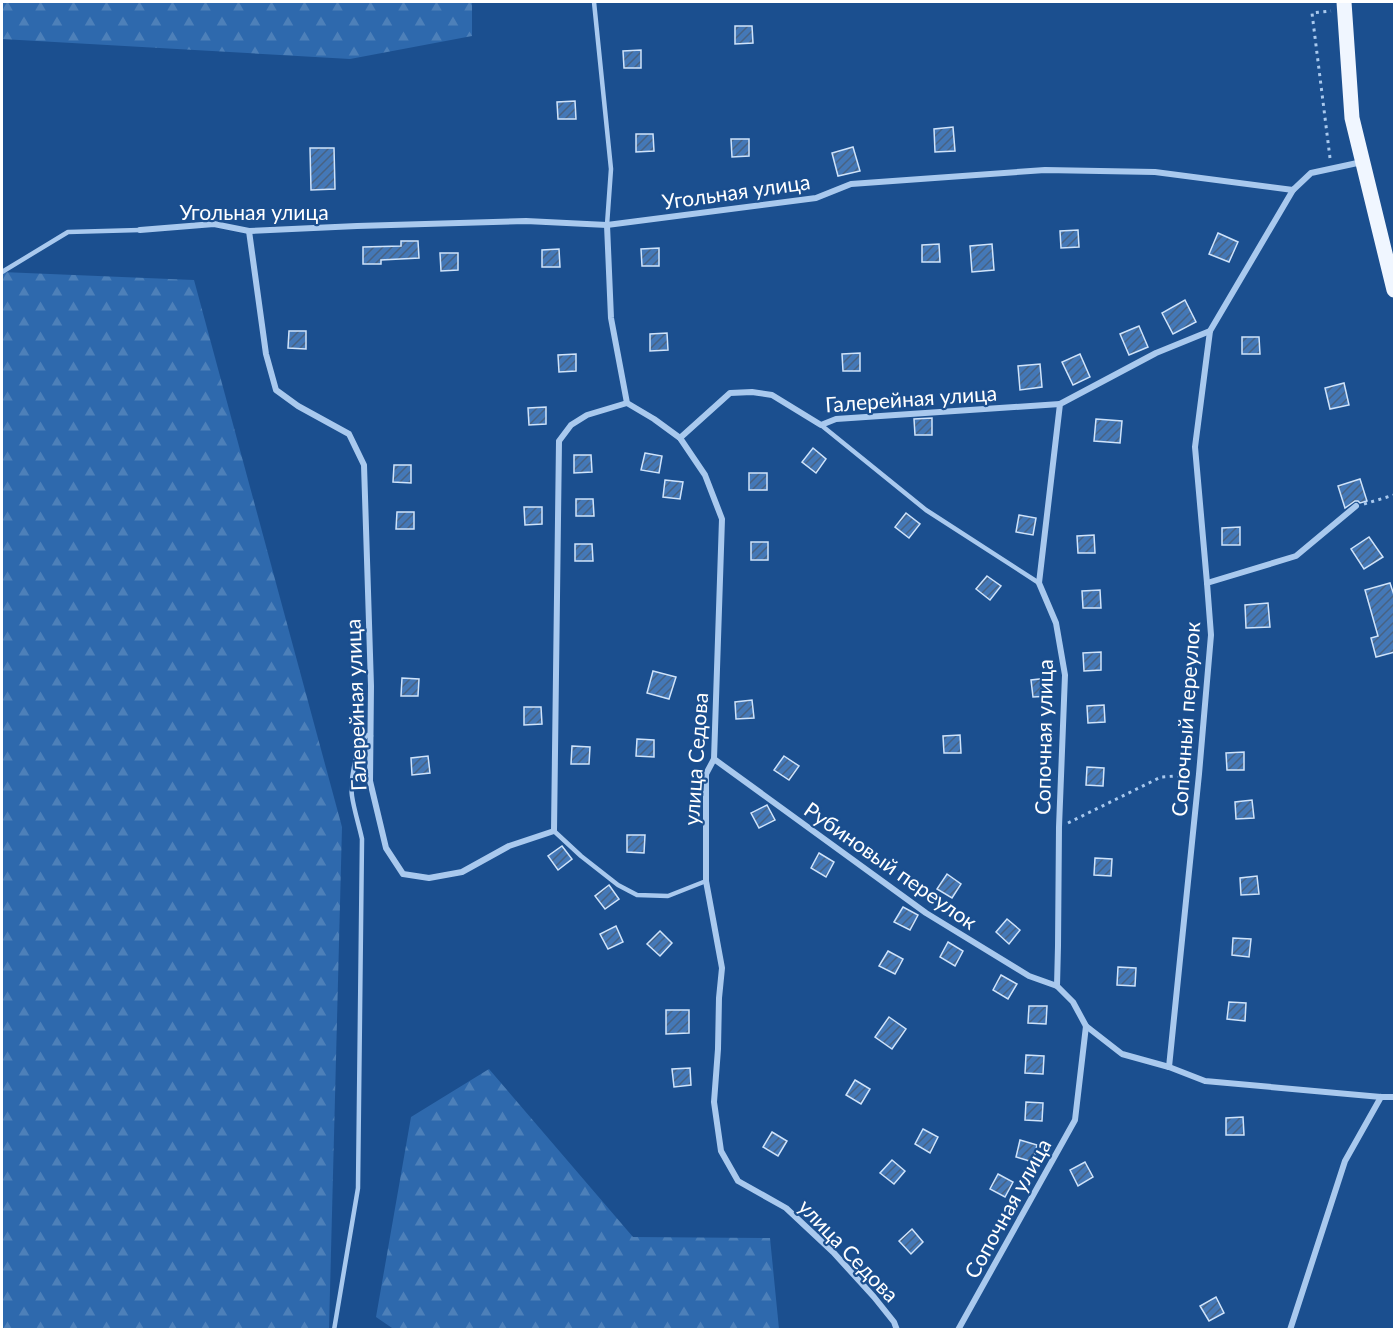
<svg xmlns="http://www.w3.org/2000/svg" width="1396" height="1331" viewBox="0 0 1396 1331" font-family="Lato,sans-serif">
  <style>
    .forest { fill: url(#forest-firs) }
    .building { fill: url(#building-hatch); stroke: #cfe3fa; stroke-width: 1.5 }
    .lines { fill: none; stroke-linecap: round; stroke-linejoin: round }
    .path { stroke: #a9c9ee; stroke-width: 3; stroke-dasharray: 3 4.5; stroke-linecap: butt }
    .service { stroke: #a9c9ee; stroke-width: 4.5 }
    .minor { stroke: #a9c9ee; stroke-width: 6 }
    .primary { stroke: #f0f6ff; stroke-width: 15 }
    .labels { text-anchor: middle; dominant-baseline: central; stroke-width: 4.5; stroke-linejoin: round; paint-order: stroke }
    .street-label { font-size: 21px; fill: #fff; stroke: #1b4f8f }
  </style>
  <defs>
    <pattern id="forest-firs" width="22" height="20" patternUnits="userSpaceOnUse" patternTransform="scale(1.5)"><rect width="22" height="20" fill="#2e69ad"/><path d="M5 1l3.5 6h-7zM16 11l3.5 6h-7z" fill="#4d80b9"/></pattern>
    <pattern id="building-hatch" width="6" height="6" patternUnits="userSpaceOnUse" patternTransform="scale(1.5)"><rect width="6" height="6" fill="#4478b7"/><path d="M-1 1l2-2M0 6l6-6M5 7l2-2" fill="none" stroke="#486282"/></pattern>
  </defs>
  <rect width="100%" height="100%" fill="#1b4f8f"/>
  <g class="forest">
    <polygon points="2,2 472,2 472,36 350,59 2,39"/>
    <polygon points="2,272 194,280 342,827 329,1329 2,1330"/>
    <polygon points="489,1069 633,1237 770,1238 779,1329 395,1330 376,1317 411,1117"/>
  </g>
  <g class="building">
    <polygon points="735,26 752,26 753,43 735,44"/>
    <polygon points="641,50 641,68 624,68 623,51"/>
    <polygon points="575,101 576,119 558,119 557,102"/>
    <polygon points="953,127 955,151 935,152 934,129"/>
    <polygon points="636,134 653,134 654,151 636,152"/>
    <polygon points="731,139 749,139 749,156 732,157"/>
    <polygon points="853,147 860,171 838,176 832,153"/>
    <polygon points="310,148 334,148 335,189 311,190"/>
    <polygon points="1078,230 1079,247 1061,248 1060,231"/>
    <polygon points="1218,233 1238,242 1229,262 1209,254"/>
    <polygon points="401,241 418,241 419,258 381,260 381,264 363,264 363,247 401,246"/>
    <polygon points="939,244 940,262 922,262 922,245"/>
    <polygon points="992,244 994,270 972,272 970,246"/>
    <polygon points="659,248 659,266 642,266 641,249"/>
    <polygon points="559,249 560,267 542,267 542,250"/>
    <polygon points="440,253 458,253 458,270 441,271"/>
    <polygon points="1185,300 1196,322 1173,334 1162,313"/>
    <polygon points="1139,326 1148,347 1129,355 1120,334"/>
    <polygon points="289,331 306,331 306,349 288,348"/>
    <polygon points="667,333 668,350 650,351 650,334"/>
    <polygon points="1242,337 1259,337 1260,354 1242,354"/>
    <polygon points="860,353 860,371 843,371 842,354"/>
    <polygon points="576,354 576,371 559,372 558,355"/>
    <polygon points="1080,354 1090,377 1073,385 1062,362"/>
    <polygon points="1040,364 1042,387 1020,390 1018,366"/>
    <polygon points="1344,383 1349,405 1330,409 1325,388"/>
    <polygon points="546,407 546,424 529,425 528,408"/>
    <polygon points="932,418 932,435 915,435 914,419"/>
    <polygon points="1096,419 1122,421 1120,443 1094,441"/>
    <polygon points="813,448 826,459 816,473 802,462"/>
    <polygon points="645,453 662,456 659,473 641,470"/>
    <polygon points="574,455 591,455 592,472 574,473"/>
    <polygon points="394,465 411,465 411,483 393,482"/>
    <rect x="749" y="473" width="18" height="17"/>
    <polygon points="1360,479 1367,501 1360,503 1358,501 1355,501 1345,508 1338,486"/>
    <polygon points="665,480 683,482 680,499 663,497"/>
    <polygon points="576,499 593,499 594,516 576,516"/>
    <polygon points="524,507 542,507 542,524 525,525"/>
    <polygon points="397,512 414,512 414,529 396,529"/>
    <polygon points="906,513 920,524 909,538 895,527"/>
    <polygon points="1019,515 1036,518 1033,535 1016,532"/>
    <polygon points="1240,527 1240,545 1222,545 1222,528"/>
    <polygon points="1094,535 1095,553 1078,553 1077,536"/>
    <polygon points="1369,537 1383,557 1364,569 1351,549"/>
    <rect x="751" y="542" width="17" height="18"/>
    <polygon points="575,544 592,544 593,561 575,561"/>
    <polygon points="987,576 1001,586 990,600 976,589"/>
    <polygon points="1390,583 1395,598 1395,652 1376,657 1371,638 1378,636 1365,590"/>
    <polygon points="1100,590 1101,608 1083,608 1082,591"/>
    <polygon points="1268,603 1270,627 1246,628 1245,605"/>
    <polygon points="1101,652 1101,670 1084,671 1083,653"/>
    <polygon points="653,671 676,677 669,699 647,693"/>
    <polygon points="402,678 419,679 418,696 401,696"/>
    <polygon points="1048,678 1050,696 1033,697 1031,680"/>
    <polygon points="752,700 754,718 736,719 735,702"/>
    <polygon points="1104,705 1105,722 1088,723 1087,706"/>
    <polygon points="524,707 541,707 542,724 524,725"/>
    <polygon points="960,735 961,753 944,753 943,736"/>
    <polygon points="637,739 654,740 654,757 636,756"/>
    <polygon points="572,746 590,747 589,764 571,764"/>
    <polygon points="1244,752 1244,770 1227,770 1226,753"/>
    <polygon points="428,756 430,773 412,775 411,758"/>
    <polygon points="784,756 799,766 789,780 774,770"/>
    <polygon points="1087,767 1104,768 1103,786 1086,785"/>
    <polygon points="1252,800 1254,818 1236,819 1235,802"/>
    <polygon points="767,805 775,820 759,828 751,813"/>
    <polygon points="627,835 645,835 644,853 627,852"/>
    <polygon points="562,846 572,859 558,870 548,856"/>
    <polygon points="819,853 834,862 826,877 811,868"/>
    <polygon points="1095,858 1112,859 1111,876 1094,875"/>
    <polygon points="947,874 961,884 952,898 937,889"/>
    <polygon points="1257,876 1259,894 1241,895 1240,878"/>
    <polygon points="609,885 619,899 605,909 595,896"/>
    <polygon points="903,907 918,915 910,930 894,922"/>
    <polygon points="1007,919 1020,930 1009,944 996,932"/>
    <polygon points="616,926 623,942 608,949 600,934"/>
    <polygon points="660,931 672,943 660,956 647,944"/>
    <polygon points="1233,938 1251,939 1249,957 1232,955"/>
    <polygon points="948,942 963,951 955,966 940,957"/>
    <polygon points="888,951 903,959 895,974 879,966"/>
    <polygon points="1118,967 1136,968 1135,986 1117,985"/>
    <polygon points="1001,975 1017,984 1008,999 993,990"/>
    <polygon points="1229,1002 1246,1003 1245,1021 1227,1019"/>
    <polygon points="1029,1006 1047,1006 1046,1024 1028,1023"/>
    <polygon points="666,1010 689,1010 689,1033 666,1034"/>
    <polygon points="889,1017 906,1029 892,1049 875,1037"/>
    <polygon points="1026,1055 1044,1056 1043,1074 1025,1073"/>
    <polygon points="690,1068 691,1085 674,1087 672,1069"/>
    <polygon points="855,1080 870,1089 861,1104 846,1095"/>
    <polygon points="1026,1102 1043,1103 1042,1121 1025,1120"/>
    <polygon points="1243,1117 1244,1135 1226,1135 1226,1118"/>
    <polygon points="923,1129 938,1137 930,1153 915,1144"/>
    <polygon points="772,1132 787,1141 778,1156 763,1147"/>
    <polygon points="1020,1140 1037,1145 1033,1162 1016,1157"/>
    <polygon points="892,1160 905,1171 894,1184 880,1173"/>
    <polygon points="1085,1162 1093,1177 1078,1186 1070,1170"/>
    <polygon points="998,1174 1013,1182 1005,1197 990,1189"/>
    <polygon points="912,1229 923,1242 911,1254 899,1241"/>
    <polygon points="1216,1297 1224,1313 1209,1321 1200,1306"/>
  </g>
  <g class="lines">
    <g class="path">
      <polyline points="1330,158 1312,13 1331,11"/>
      <polyline points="1364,504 1394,495"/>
      <polyline points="1068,823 1161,777 1189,775"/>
    </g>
    <g class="service">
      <polyline points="594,2 611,169 607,225"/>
      <polyline points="2,272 68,232 140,230"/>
      <polyline points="821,425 926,510 1039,583"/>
      <polyline points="554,831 581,856 618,885 637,895 668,896 706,881"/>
      <path d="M334 1330 358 1188 362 839C359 825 354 810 352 796 350 781 356 746 367 735L371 736"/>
    </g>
    <g class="minor">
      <polyline points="607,225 611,318 627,403 654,419 680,438 705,475 722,519 714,759 706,774 706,881 722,968 719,998 718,1049 714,1102 721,1151 738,1181 786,1208 833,1252 874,1297 894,1322 897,1330"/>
      <polyline points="140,230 214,224 249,231 357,226 526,221 607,225 816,198 851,184 1045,170 1155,172 1293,190 1311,173 1362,162"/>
      <polyline points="249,231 266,354 276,390 298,406 349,434 364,465 371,686 370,781 386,848 403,874 429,878 462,872 509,846 554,831 559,441 571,425 587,415 627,403"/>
      <polyline points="680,438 730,393 752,392 772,395 821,425 836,419 1060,404"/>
      <polyline points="1207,583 1195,447 1210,331"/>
      <polyline points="714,759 926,913 1029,976 1057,986"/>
      <polyline points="1086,1026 1122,1054 1169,1067 1205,1081 1381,1097 1394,1097"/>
      <polyline points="1169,1067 1199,774 1211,635 1207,583 1296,556 1356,506"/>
      <polyline points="958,1330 1075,1120 1086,1026 1073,1002 1057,986 1058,946 1059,827 1065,675 1056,623 1039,583 1060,404 1156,353 1210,331 1293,190"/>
      <polyline points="1290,1330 1345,1161 1381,1097"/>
    </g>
    <polyline class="primary" points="1344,2 1352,118 1394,290"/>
  </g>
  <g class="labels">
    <g class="street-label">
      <text transform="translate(736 191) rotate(-8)">Угольная улица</text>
      <text x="254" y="211">Угольная улица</text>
      <text transform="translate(911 398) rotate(-4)">Галерейная улица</text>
      <text transform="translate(355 705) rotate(-92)">Галерейная улица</text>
      <text transform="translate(1185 719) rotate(-86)">Сопочный переулок</text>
      <text transform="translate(1043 737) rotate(-89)">Сопочная улица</text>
      <text transform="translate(695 759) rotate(-86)">улица Седова</text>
      <text transform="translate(891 865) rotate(35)">Рубиновый переулок</text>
      <text transform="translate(1007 1208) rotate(-61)">Сопочная улица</text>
      <text transform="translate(849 1250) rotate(46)">улица Седова</text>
    </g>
  </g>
  <rect width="1396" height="1331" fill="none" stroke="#ffffff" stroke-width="6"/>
</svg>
